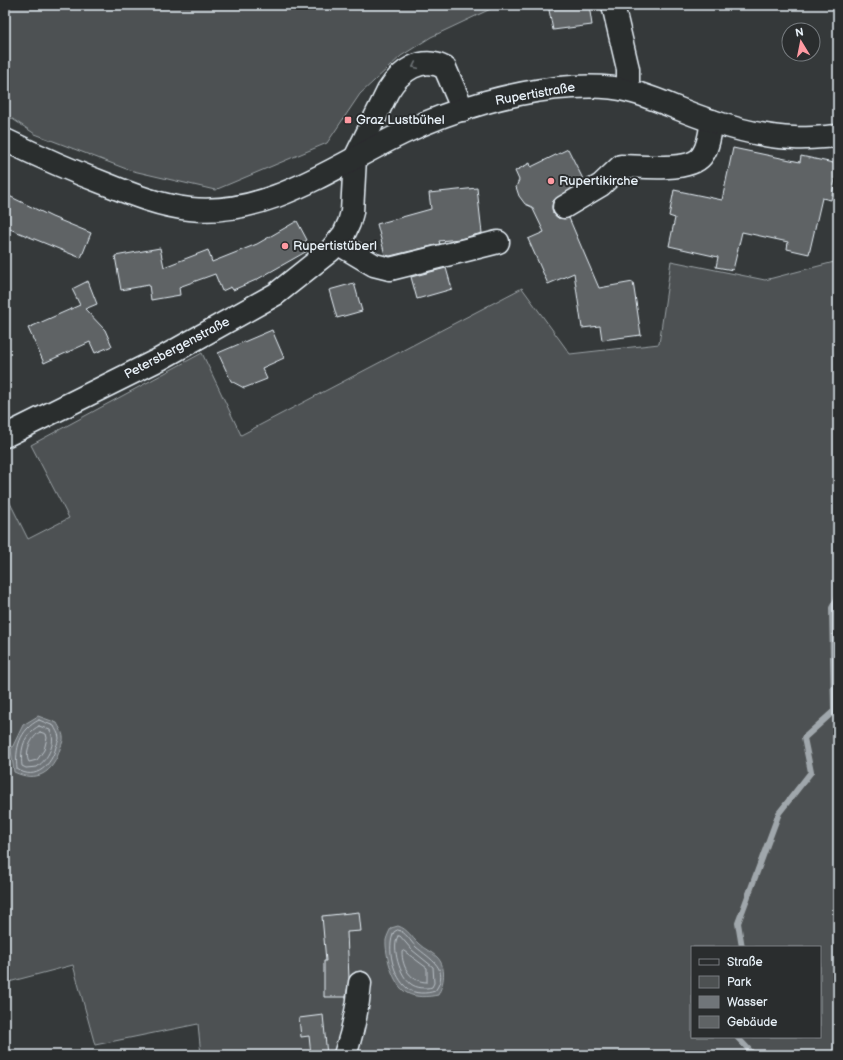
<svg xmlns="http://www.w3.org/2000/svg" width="843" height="1060" viewBox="0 0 843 1060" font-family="'Balsamiq Sans',sans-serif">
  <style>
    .green { fill: #4d5152; stroke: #9aa1a5; fill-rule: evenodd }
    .water { fill: #707579; stroke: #a0a7ac }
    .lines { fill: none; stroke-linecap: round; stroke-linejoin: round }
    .shore { stroke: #b8bfc5; stroke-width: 1 }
    .stream { stroke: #a0a7ac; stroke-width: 6 }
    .building { fill: #5f6365; stroke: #e8f1f8 }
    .minor-casing { stroke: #e8f1f8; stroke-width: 25 }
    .major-casing { stroke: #e8f1f8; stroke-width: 25 }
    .minor { stroke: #2a2d2e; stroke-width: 22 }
    .major { stroke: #2a2d2e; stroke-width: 22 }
    .oneway { stroke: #6c7275 }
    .poi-dot { fill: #ff9aa2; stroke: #2a2d2e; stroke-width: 1.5 }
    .labels { text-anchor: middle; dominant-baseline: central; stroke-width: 4; stroke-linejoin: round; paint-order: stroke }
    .street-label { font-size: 13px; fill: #e8f1f8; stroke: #2a2d2e }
    .poi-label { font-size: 13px; fill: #e8f1f8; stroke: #2a2d2e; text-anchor: start }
  </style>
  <rect width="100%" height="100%" fill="#35393a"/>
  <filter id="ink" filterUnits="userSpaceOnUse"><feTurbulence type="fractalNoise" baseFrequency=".025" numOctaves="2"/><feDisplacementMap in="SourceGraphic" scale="8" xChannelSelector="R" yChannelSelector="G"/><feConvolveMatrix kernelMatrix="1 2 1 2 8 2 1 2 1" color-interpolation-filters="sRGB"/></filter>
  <g filter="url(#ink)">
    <g class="green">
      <polygon points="5,5 499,5 431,37 401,56 360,94 327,143 215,190 129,170 35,134 5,114"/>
      <path d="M671 261 765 280 838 261V1055H201L198 1024 95 1045 73 965 5 983V493L28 539 69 518 31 445 202 353 241 435 522 288 570 354 659 344ZM692 947H820V1037H692Z"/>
    </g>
    <g class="water">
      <path d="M38 716 57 723C59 727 63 733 63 737 64 740 61 746 60 749 53 773 37 783 14 772L11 750 23 725Z"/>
      <path d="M398 926C408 929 411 937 419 944 424 949 432 952 437 957 447 967 444 984 438 995 428 997 416 998 407 993 393 986 385 954 386 940 387 936 389 932 391 928Z"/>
    </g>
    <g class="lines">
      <g class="shore">
        <path d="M39 720 54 726C55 729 59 734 59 738 59 740 57 744 56 747 52 764 36 782 17 769 15 749 19 730 39 720Z"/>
        <path d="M39 726 50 730C57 743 48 759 37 767L26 768 22 766C20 749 24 734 39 726Z"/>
        <path d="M40 732 46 734 47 738 44 750 37 760 29 762C24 753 31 737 40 732Z"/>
        <path d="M398 930C406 932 410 941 416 947 430 959 451 969 435 991 427 994 414 994 408 989 393 977 386 948 394 932Z"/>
        <path d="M398 936H400L412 950 433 967 434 983 432 987C426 989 416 988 411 984 400 977 391 947 398 936Z"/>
        <path d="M404 951 427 968V982C411 982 402 968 402 952Z"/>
      </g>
      <g class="stream">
        <polyline points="742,947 738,923 779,813 811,772 804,738 834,711 832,608 838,597"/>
        <polyline points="737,1037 754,1055"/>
      </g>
    </g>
    <g class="building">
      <polygon points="548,5 589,5 592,25 553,30"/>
      <polygon points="733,148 800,162 801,156 838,164 831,200 822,198 809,254 787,249 788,242 742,232 733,270 716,267 718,257 669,246 675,218 669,216 674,190 722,200"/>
      <polygon points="568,149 584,181 553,201 552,207 553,213 558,218 569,218 599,288 633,282 641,335 602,340 600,326 582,328 574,273 548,284 528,239 544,232 532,207 525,204 519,196 516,187 519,180 515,171 530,163 531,167"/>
      <polygon points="477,188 482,233 460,239 439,241 440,244 390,256 385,255 377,224 431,209 429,193"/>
      <polygon points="5,194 52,217 91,233 81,258 5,227"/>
      <polygon points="297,221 307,240 304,242 309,250 256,280 233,290 231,287 222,291 215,274 179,287 180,295 151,300 149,285 121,290 115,256 160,248 164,267 208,250 212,262 257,244"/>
      <polygon points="446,268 452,289 417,299 411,277"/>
      <polygon points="88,281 97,304 85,309 105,330 112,346 95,353 90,342 44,363 28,328 80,305 72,289"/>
      <polygon points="354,283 362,311 337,318 329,290"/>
      <polygon points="272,330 284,358 262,368 267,379 244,388 231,381 218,353"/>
      <polygon points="359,912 361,931 347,932 349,979 346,997 324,997 324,961 326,961 322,916"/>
      <polygon points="323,1015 327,1055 311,1055 309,1036 301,1037 299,1018"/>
    </g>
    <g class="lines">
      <g class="minor-casing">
        <g id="minor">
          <polyline points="613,5 628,69 628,90"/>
          <path d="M564 207 601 185 621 166C640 166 693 173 703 154 709 145 710 132 712 121"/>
          <polyline points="337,243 374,265 390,269 498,242"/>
          <path d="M5 436 160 359 276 294 330 251 344 234 349 223 352 212 355 158 388 91C400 71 422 55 445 68L463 110"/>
          <path d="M345 1055C353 1031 358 1008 360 983"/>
        </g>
      </g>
      <g class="major-casing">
        <path id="major" d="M5 140C38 156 72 171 106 184 133 195 161 206 190 209 268 217 336 165 403 133 453 109 517 90 572 87 590 86 612 86 629 91 658 98 684 113 712 121 738 130 766 137 794 138 808 139 823 137 838 136"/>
      </g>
      <use href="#minor" class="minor"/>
      <use href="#major" class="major"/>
    </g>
    <defs><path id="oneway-chevron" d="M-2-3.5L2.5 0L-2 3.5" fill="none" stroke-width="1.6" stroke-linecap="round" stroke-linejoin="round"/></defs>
    <use class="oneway" href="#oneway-chevron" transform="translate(415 66) rotate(155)"/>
  </g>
  <g class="poi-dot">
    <rect x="344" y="116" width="8" height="8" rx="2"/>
    <circle cx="551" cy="181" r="4"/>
    <circle cx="285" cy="246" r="4"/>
  </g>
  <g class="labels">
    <g class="street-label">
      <text transform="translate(535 94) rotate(-10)">Rupertistraße</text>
      <text transform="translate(177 348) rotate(-28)">Petersbergenstraße</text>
    </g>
    <g class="poi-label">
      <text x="356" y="120">Graz Lustbühel</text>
      <text x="559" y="181">Rupertikirche</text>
      <text x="293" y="246">Rupertistüberl</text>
    </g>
  </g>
  <rect width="843" height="1060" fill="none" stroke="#2a2d2e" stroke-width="20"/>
  <rect x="10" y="10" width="823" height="1040" fill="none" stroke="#e8f1f8" stroke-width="1.5" filter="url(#ink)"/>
  <rect x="691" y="946" width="130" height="92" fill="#2a2d2e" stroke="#767b7f"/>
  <rect x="699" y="959" width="20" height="6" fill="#2a2d2e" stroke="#767b7f"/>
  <text x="727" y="966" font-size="12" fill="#e8f1f8">Straße</text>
  <rect x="699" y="976" width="20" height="12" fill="#4d5152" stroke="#767b7f"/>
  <text x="727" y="986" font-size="12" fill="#e8f1f8">Park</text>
  <rect x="699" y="996" width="20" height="12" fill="#707579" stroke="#767b7f"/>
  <text x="727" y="1006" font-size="12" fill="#e8f1f8">Wasser</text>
  <rect x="699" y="1016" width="20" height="12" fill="#5f6365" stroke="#767b7f"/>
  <text x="727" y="1026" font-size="12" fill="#e8f1f8">Gebäude</text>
  <g transform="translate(801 42) rotate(350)"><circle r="19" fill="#2a2d2e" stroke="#767b7f"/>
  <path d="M0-3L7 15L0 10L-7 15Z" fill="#ff9aa2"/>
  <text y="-6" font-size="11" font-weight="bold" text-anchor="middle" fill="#e8f1f8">N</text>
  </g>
</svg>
